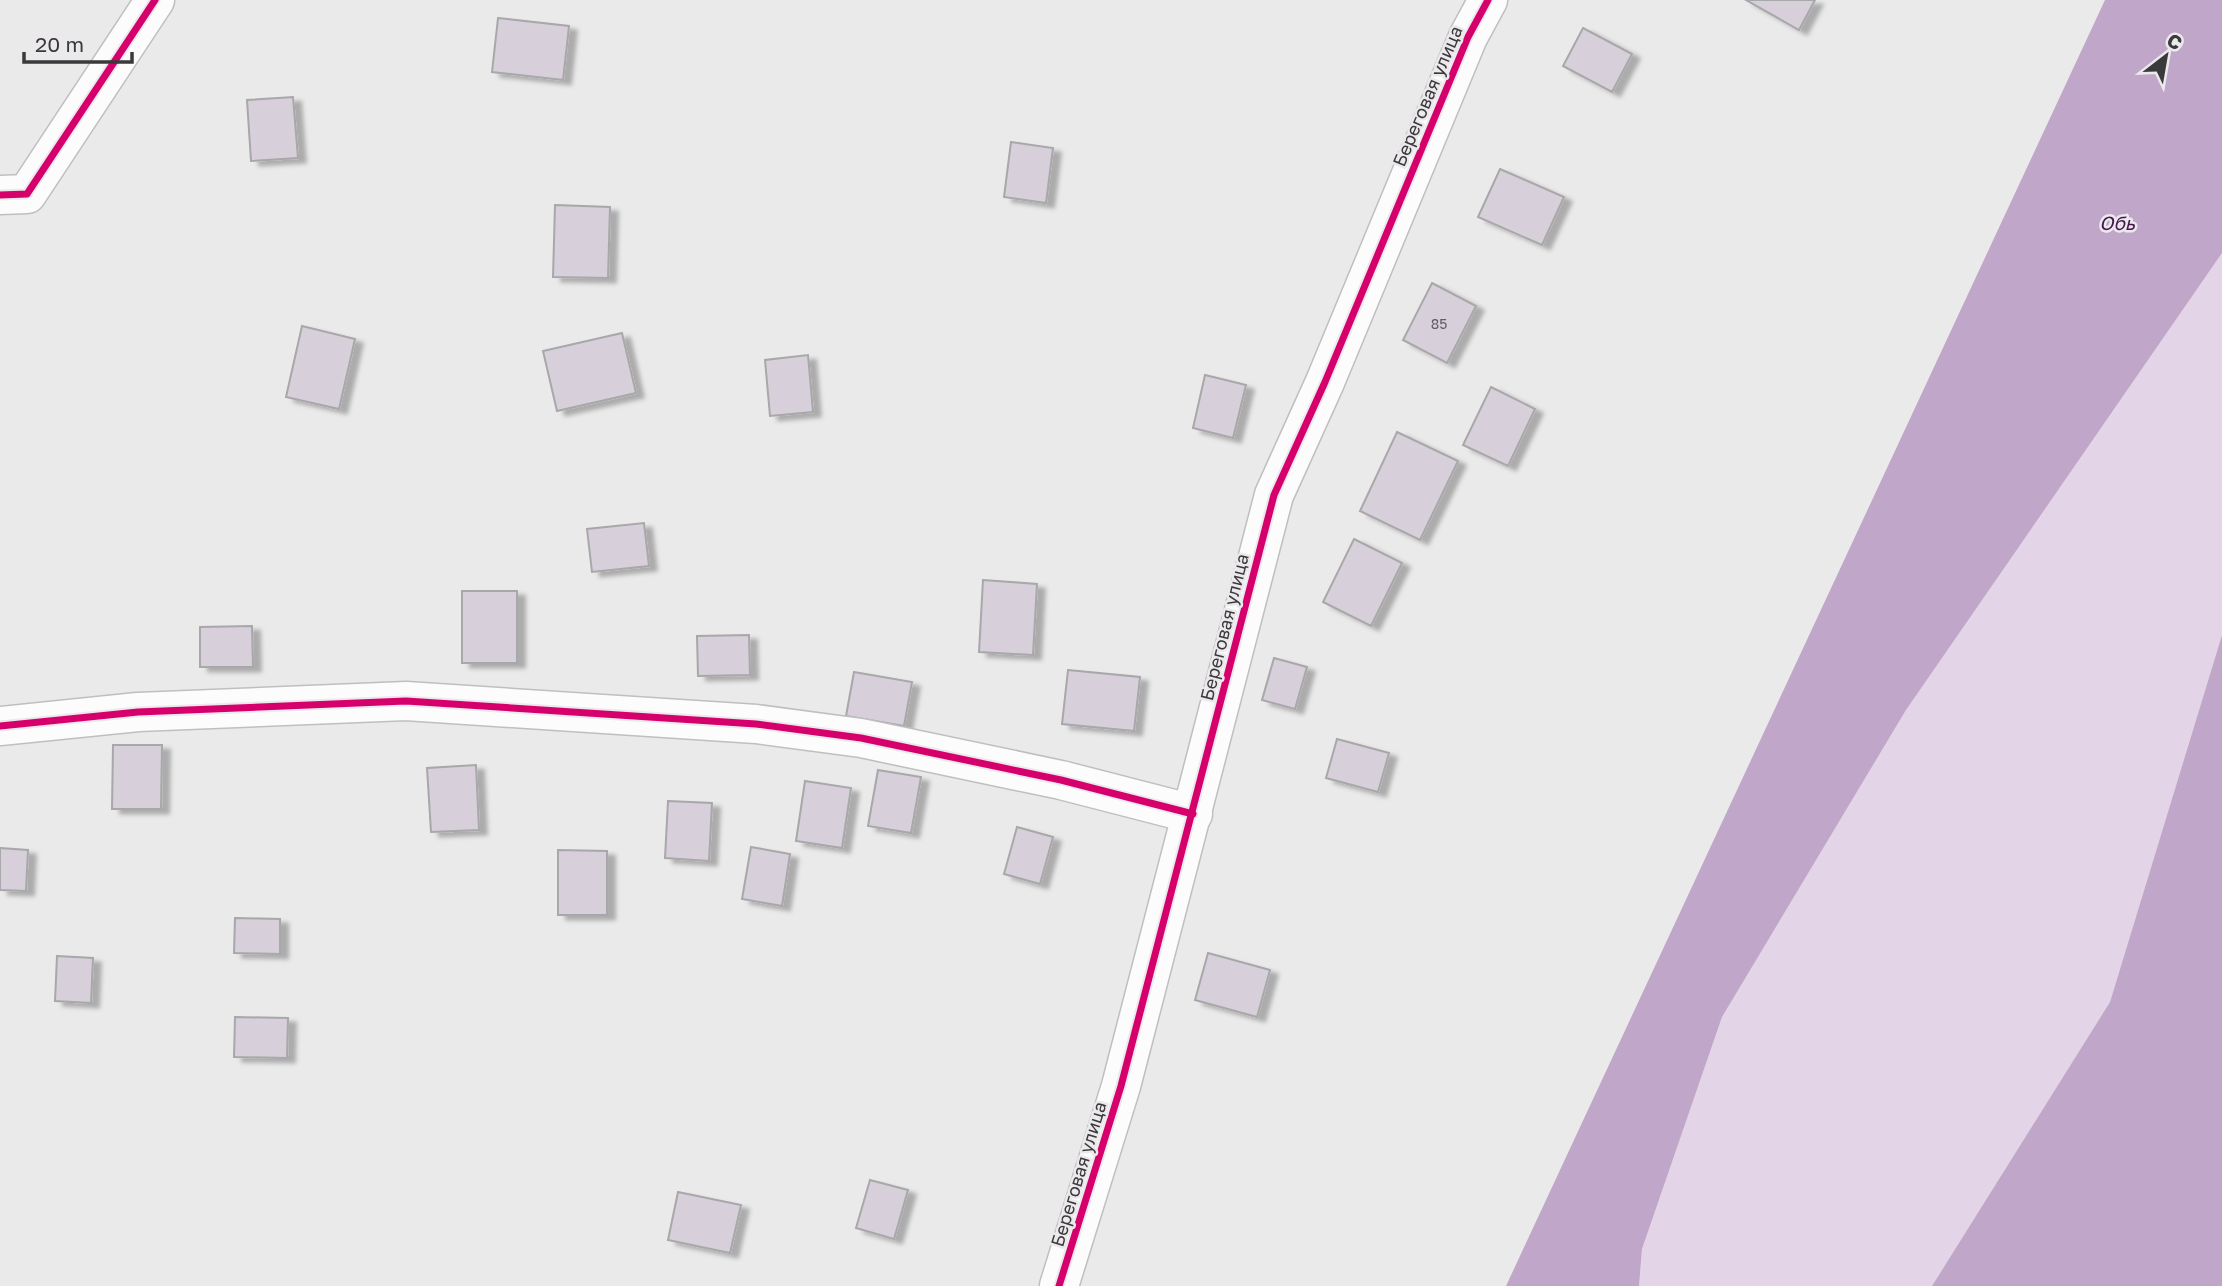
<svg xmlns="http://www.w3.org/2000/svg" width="2222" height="1286" viewBox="0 0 2222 1286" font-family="'Golos Text',sans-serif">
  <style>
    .green { fill: #e3d5e7 }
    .water { fill: #c0a6c8 }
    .building { fill: #d7cfd9; stroke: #a8a7a9; stroke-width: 2; filter: url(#shadow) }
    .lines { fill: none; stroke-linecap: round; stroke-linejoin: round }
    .street-casing { stroke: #bfbec0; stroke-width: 41 }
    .street { stroke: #fcfcfc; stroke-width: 38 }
    .cycleway-casing { stroke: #ece9ec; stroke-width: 11 }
    .cycleway { stroke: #d6006c; stroke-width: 7 }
    .labels { text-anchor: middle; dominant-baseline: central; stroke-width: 5; stroke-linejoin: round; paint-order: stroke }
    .number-label { font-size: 14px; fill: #615e62 }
    .street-label { font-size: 18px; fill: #3a393b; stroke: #ece9ec }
    .water-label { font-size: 19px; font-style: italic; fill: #451651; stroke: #ece9ec }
  </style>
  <defs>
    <filter id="shadow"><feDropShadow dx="8" dy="4.5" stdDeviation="2" flood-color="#0004"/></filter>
  </defs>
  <rect width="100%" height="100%" fill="#ebeaeb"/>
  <polygon class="green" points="2222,253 2222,635 2110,1002 1932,1286 1639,1286 1642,1249 1722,1017 1906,710"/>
  <g class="water">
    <polygon points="2105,0 2222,0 2222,253 1906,710 1722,1017 1642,1249 1639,1286 1506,1286"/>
    <polygon points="2222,635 2222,1286 1932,1286 2110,1002"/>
  </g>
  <g class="building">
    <polygon points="1746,0 1815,0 1799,30"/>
    <polygon points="498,18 569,26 563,80 492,72"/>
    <polygon points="1583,28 1632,54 1612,92 1563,66"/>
    <polygon points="293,97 298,158 251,161 247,100"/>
    <polygon points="1011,142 1053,148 1046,203 1004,197"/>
    <polygon points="1500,169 1564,197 1542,245 1478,217"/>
    <polygon points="555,205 610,207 608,278 553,277"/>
    <polygon points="1432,283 1476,306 1447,363 1403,340"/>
    <polygon points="302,326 355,339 339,409 286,397"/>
    <polygon points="622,333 636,393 557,411 543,351"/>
    <polygon points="808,355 813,412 770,416 765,360"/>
    <polygon points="1205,375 1246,385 1233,438 1193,428"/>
    <polygon points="1491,387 1535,409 1508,466 1463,445"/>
    <polygon points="1397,432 1458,461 1420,540 1360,511"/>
    <polygon points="644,523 649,566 592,572 587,529"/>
    <polygon points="1354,539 1402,563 1371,626 1323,602"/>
    <polygon points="983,580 1037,584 1033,655 979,652"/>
    <rect x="462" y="591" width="55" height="72"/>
    <polygon points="252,626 253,667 200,667 200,627"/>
    <polygon points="749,635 750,675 698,676 697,636"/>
    <polygon points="1274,658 1307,667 1295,709 1262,700"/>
    <polygon points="1068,670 1140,677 1134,731 1062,724"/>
    <polygon points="854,672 912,682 904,726 846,716"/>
    <polygon points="1337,739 1389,753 1378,792 1326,778"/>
    <polygon points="113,745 162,745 161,809 112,809"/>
    <polygon points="476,765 479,830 431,832 427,768"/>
    <polygon points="878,770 921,777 911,833 868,826"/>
    <polygon points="805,781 851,788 842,848 796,841"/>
    <polygon points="668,801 712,803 709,861 665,858"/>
    <polygon points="1017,827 1053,837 1040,884 1004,874"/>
    <polygon points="751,847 790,854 782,906 742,899"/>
    <polygon points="0,848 28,850 26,891 0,890"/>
    <polygon points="558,850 607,851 607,915 558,915"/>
    <polygon points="235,918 280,919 280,954 234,953"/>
    <polygon points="1208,953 1270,970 1257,1017 1195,1000"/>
    <polygon points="57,956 93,958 91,1003 55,1001"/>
    <polygon points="235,1017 288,1018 287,1058 234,1057"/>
    <polygon points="870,1180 908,1190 894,1239 856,1228"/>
    <polygon points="678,1192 741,1205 730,1253 668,1240"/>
  </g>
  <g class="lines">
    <g class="street-casing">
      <g id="street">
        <polyline points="0,195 27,194 155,0"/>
        <polyline points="0,726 138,712 406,701 756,724 861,738 1061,780 1193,814"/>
        <polyline points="1059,1286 1121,1086 1274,495 1325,382 1468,37 1488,0"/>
      </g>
    </g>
    <use href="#street" class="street"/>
    <g class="cycleway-casing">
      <g id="cycleway">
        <polyline points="0,195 27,194 155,0"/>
        <polyline points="0,726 138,712 406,701 756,724 861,738 1061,780 1193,814"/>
        <polyline points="1059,1286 1121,1086 1274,495 1325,382 1468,37 1488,0"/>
      </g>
    </g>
    <use href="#cycleway" class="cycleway"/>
  </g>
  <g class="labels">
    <g class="number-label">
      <text x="1439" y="323">85</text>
    </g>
    <g class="street-label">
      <text transform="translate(1427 96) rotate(-67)">Береговая улица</text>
      <text transform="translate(1224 627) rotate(-76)">Береговая улица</text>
      <text transform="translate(1078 1174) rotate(-73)">Береговая улица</text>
    </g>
    <g class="water-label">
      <text x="2117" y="222">Обь</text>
    </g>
  </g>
  <g transform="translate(2166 56) rotate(31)" stroke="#ece9ec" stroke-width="5" paint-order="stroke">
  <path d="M0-5L12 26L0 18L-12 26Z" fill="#3a393b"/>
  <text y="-10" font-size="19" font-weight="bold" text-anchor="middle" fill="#3a393b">С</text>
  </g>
  <path d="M24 52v10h108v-10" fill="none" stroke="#3a393b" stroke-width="3.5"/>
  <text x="35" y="52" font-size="21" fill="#3a393b" stroke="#ece9ec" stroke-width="5" paint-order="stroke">20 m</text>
</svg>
